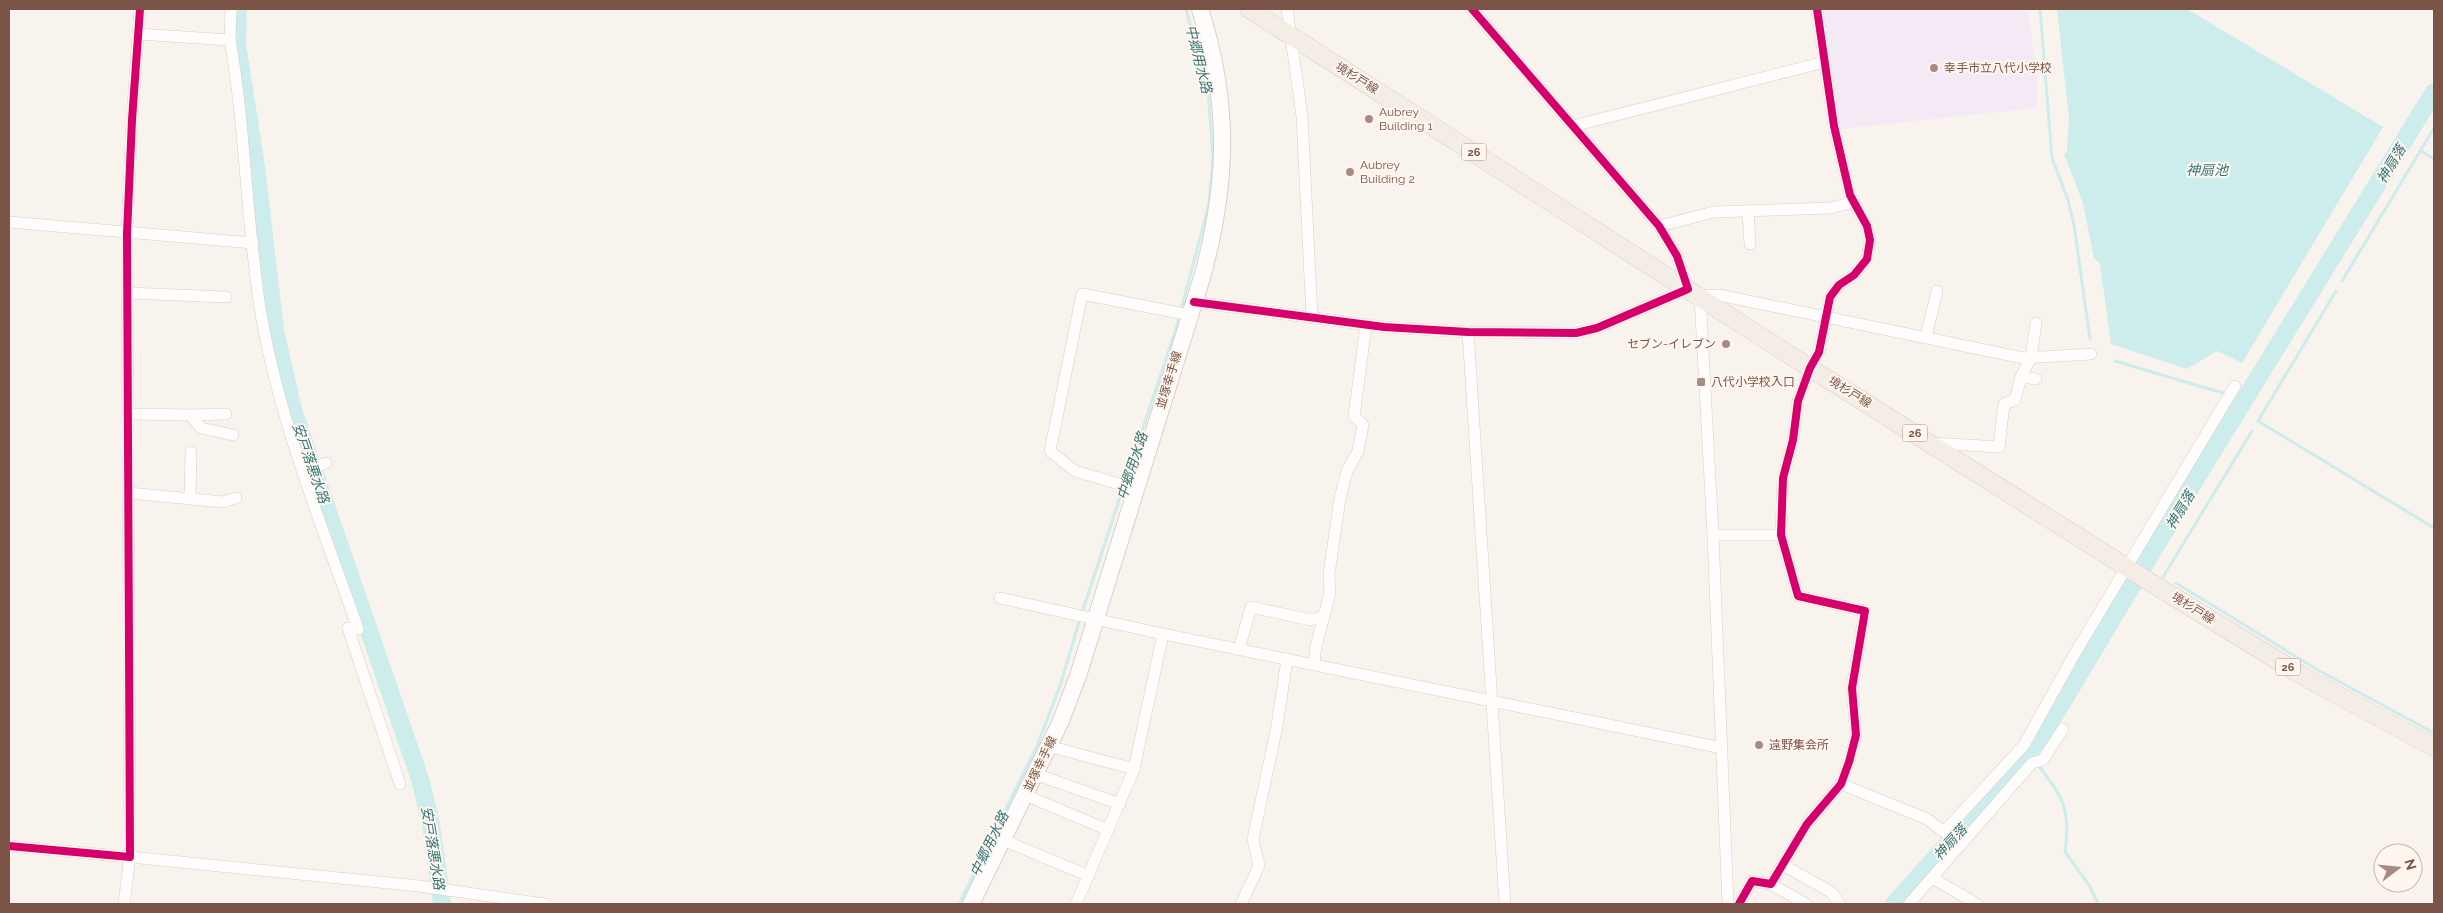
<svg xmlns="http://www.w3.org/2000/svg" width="2443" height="913" viewBox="0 0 2443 913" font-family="Raleway,'Noto Sans JP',sans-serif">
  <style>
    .education { fill: #f4eaf5 }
    .water { fill: #ccedec }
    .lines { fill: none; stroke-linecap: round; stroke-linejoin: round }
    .stream { stroke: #ccedec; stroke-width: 3 }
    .river { stroke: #ccedec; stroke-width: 18 }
    .minor-casing { stroke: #d8cec9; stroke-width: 12 }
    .secondary-casing { stroke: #dad0ca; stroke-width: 18 }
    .primary-casing { stroke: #dbcfc9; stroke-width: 19 }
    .minor { stroke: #fefdfc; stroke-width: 11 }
    .secondary { stroke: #fefdfc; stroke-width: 16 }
    .primary { stroke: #f3ede6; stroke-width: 18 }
    .cycleway-casing { stroke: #fff7ef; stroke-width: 11 }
    .cycleway { stroke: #d6006c; stroke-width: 8 }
    .poi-dot { fill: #a88c81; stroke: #fff7ef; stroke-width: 2 }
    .labels { text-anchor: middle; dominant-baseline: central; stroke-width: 4; stroke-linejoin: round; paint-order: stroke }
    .shield { fill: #fff7ef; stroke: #a38579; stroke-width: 1 }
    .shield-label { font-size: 11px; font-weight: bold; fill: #7c5447 }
    .poi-label { font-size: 12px; fill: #7c5447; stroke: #fff7ef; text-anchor: start }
    .street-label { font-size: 12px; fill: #7c5447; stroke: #fff7ef }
    .water-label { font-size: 14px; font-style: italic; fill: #36777b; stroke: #fff7ef }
  </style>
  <rect width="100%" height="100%" fill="#f9f3ed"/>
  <polygon class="education" points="1822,9 2028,9 2037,77 2037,108 1840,129 1831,58"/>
  <polygon class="water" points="2057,9 2187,9 2383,127 2242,363 2217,351 2187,369 2111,344 2100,264 2094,258 2083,203 2064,154 2067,152 2069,118"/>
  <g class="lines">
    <g class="stream">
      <polyline points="2040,9 2052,158 2068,200 2074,225 2090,339"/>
      <polyline points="2421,151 2434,159"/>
      <polyline points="2342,281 2434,128"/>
      <polyline points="2336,291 2258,421 2434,528"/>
      <polyline points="2115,361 2223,393"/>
      <polyline points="2237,398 2243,403"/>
      <polyline points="1125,482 1176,329 1209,204 1213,158 1208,89 1186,9"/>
      <polyline points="2163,577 2252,431"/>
      <polyline points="2176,583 2316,669 2434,733"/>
      <polyline points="1082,613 1123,488"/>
      <polyline points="2028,754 2033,759"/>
      <path d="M2037 764C2063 796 2071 810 2065 852L2089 885 2098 904"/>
      <polyline points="959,904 1037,746 1060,686 1080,619"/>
    </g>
    <g class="river">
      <polyline points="238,9 237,44 256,167 275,330 293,410 420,779 431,824 442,904"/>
      <polyline points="1894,904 2028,754 2053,718 2200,472 2434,92"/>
    </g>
    <g class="minor-casing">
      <g id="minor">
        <path d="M231 9 230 40C246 130 246 224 261 314 280 423 322 526 358 629L348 628 400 784"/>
        <polyline points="1287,9 1302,116 1312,318"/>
        <polyline points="138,34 230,40"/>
        <polyline points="1573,126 1825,62"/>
        <polyline points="1748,211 1750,244"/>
        <polyline points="9,222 253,243"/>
        <polyline points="1659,226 1714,212 1830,208 1854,202"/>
        <polyline points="128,293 226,297"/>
        <polyline points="1194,302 1384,327 1468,332 1576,333 1597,328 1688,289 1677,256 1659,226 1472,9"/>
        <polyline points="1468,332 1505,904"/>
        <polyline points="1926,337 1937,291"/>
        <polyline points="2021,377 2036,379"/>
        <polyline points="129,414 190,415 201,428 233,435"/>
        <polyline points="190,415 226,414"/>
        <polyline points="1933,443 1999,447 2004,404 2015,400 2021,377 2031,357 2036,323"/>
        <polyline points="303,472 326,463"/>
        <polyline points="1136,489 1075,471 1050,451 1082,294 1190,315"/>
        <polyline points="129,493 223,502 236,498"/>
        <polyline points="190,499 191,452"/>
        <polyline points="1713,535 1781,535"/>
        <polyline points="1000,598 1163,634 1722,748"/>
        <polyline points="1239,649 1251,607 1311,620 1324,616"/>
        <polyline points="1314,664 1316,646 1330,593 1329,574 1340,498 1347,471 1358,451 1363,425 1354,416 1366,325"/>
        <polyline points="1048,746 1134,769"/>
        <polyline points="1035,774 1120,804"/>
        <polyline points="1841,784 1927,819 1944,832 2024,745 2074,655 2235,386"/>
        <polyline points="1025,795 1108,830"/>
        <polyline points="1003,840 1089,876"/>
        <polyline points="9,846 130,857 127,234 132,120 140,9"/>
        <polyline points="1783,865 1831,892 1840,904"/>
        <polyline points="1932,878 1977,904"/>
        <polyline points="1771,884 1806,904"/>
        <polyline points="124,904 130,857 419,886 545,904"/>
        <polyline points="1076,904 1134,769 1163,634"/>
        <polyline points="1241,904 1259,866 1253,839 1277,726 1287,659"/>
        <polyline points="1728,904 1713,535 1700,296 1719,295 2023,358 2091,354"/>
        <polyline points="1739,904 1752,881 1771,884 1807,824 1841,784 1849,762 1856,735 1852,688 1865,611 1798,596 1781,535 1783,478 1793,440 1798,401 1810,368 1819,352 1830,297 1839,285 1854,275 1867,259 1870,240 1867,226 1850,195 1834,126 1817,9"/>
        <polyline points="1909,904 2032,763 2043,760 2063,729"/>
      </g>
    </g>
    <g class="secondary-casing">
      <path id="secondary" d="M971 904 1060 723 1078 676 1203 274C1228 180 1230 102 1200 9"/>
    </g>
    <g class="primary-casing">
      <polyline id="primary" points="1249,9 1810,368 2161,589 2308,679 2434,747"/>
    </g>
    <use href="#minor" class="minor"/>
    <use href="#secondary" class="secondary"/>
    <use href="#primary" class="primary"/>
    <g class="cycleway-casing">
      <g id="cycleway">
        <polyline points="1194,302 1384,327 1468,332 1576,333 1597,328 1688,289 1677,256 1659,226 1472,9"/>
        <polyline points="9,846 130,857 127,234 132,120 140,9"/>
        <polyline points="1739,904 1752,881 1771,884 1807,824 1841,784 1849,762 1856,735 1852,688 1865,611 1798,596 1781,535 1783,478 1793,440 1798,401 1810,368 1819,352 1830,297 1839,285 1854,275 1867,259 1870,240 1867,226 1850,195 1834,126 1817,9"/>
      </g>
    </g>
    <use href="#cycleway" class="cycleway"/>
  </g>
  <g class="poi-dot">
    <circle cx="1934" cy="68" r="5"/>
    <circle cx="1369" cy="119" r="5"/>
    <circle cx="1350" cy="172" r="5"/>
    <circle cx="1726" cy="344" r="5"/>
    <rect x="1696" y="377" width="10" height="10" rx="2.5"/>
    <circle cx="1759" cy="745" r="5"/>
  </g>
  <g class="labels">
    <g class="shield">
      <rect x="1461.5" y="143.5" width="25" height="17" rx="4"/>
      <rect x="1902.5" y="424.5" width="25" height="17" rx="4"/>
      <rect x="2275.5" y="658.5" width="25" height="17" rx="4"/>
    </g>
    <g class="shield-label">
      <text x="1474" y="152">26</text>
      <text x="1915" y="433">26</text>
      <text x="2288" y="667">26</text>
    </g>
    <g class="poi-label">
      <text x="1944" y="68">幸手市立八代小学校</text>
      <text x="1379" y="112">Aubrey<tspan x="1379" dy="14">Building 1</tspan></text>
      <text x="1360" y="165">Aubrey<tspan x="1360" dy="14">Building 2</tspan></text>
      <text x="1716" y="344" text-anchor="end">セブン-イレブン</text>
      <text x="1711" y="382">八代小学校入口</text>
      <text x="1769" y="745">遠野集会所</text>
    </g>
    <g class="street-label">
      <text transform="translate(1357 78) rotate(32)">境杉戸線</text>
      <text transform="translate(1169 380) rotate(-73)">並塚幸手線</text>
      <text transform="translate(1850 392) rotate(32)">境杉戸線</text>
      <text transform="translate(2193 608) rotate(32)">境杉戸線</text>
      <text transform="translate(1040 764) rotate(-64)">並塚幸手線</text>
    </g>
    <g class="water-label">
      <text transform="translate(1199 59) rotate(76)">中郷用水路</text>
      <text transform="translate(2391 164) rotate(-59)">神扇落</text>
      <text x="2207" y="170">神扇池</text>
      <text transform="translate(311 463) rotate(71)">安戸落悪水路</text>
      <text transform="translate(1132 466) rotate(-72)">中郷用水路</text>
      <text transform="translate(2180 510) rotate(-59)">神扇落</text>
      <text transform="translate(1950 842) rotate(-48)">神扇落</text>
      <text transform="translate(989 844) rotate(-64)">中郷用水路</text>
      <text transform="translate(433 848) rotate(81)">安戸落悪水路</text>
    </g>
  </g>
  <rect width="2443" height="913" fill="none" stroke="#7c5447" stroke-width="20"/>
  <g transform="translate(2398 868) rotate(74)"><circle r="24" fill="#fff7ef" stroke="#cbb6ac"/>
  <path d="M0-4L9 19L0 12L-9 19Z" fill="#a88c81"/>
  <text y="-8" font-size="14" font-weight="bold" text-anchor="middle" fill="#7c5447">N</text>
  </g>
</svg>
